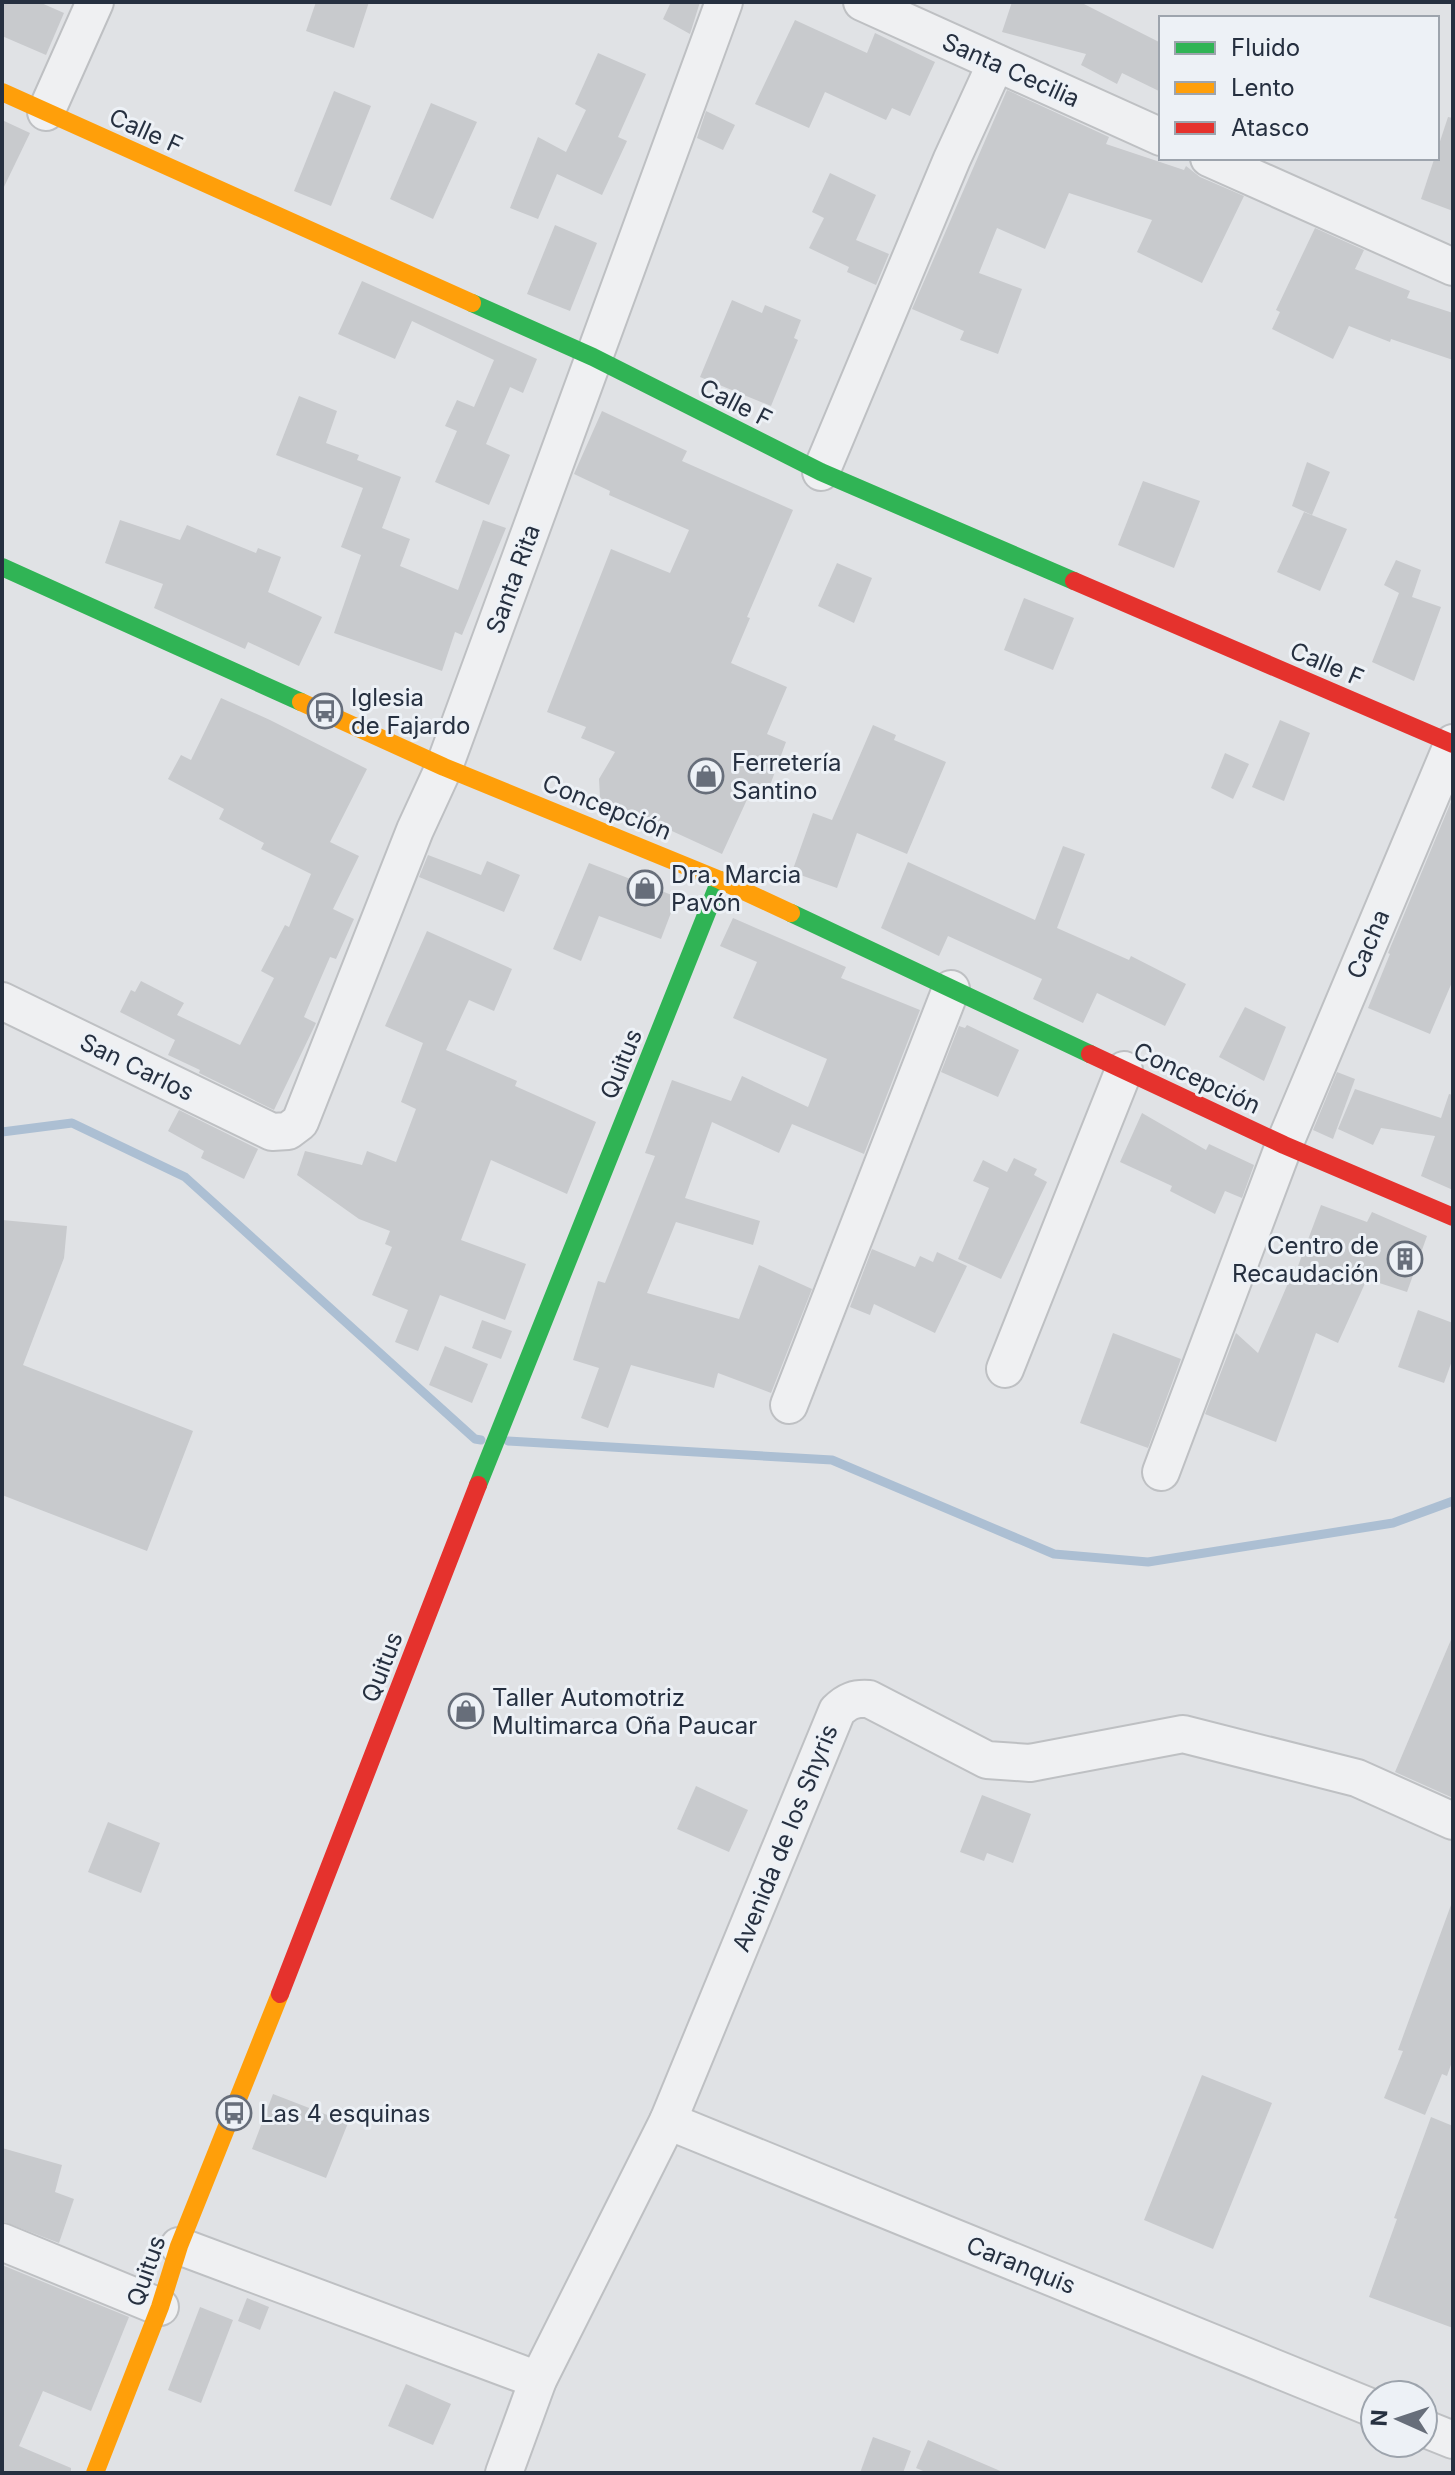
<svg xmlns="http://www.w3.org/2000/svg" width="1455" height="2475" viewBox="0 0 1455 2475" font-family="Inter,sans-serif">
  <style>
    .lines { fill: none; stroke-linecap: round; stroke-linejoin: round }
    .stream { stroke: #acbfd3; stroke-width: 9 }
    .building { fill: #c8cacd }
    .street-casing { stroke: #bec0c3; stroke-width: 40 }
    .street { stroke: #eff0f2; stroke-width: 36 }
    .fast { stroke: #30b455; stroke-width: 18 }
    .slow { stroke: #ff9f0a; stroke-width: 18 }
    .jam { stroke: #e5322d; stroke-width: 18 }
    .labels { text-anchor: middle; dominant-baseline: central; stroke-width: 6; stroke-linejoin: round; paint-order: stroke }
    .street-label { font-size: 24px; fill: #263040; stroke: #edf1f6 }
    .poi-label { font-size: 24px; fill: #263040; stroke: #edf1f6; text-anchor: start }
  </style>
  <rect width="100%" height="100%" fill="#e0e2e5"/>
  <g class="lines">
    <g class="stream">
      <polyline points="2,1132 72,1123 185,1177 475,1439 481,1440"/>
      <polyline points="508,1441 832,1460 1054,1554 1148,1562 1393,1523 1453,1501"/>
    </g>
  </g>
  <g class="building">
    <polygon points="2,2 39,2 64,13 46,55 2,36"/>
    <polygon points="316,2 369,2 354,48 306,31"/>
    <polygon points="671,2 700,2 690,34 663,19"/>
    <polygon points="1012,2 1080,2 1161,43 1161,92 1122,73 1117,84 1081,65 1086,54 1002,32"/>
    <polygon points="795,20 867,53 875,33 935,62 910,116 892,108 886,120 825,92 809,128 755,104"/>
    <polygon points="598,53 646,74 618,137 627,141 602,195 557,174 538,219 510,208 538,137 566,152 586,110 575,104"/>
    <polygon points="1007,90 1109,137 1106,144 1184,170 1186,166 1200,177 1244,196 1202,283 1137,252 1152,220 1069,193 1045,249 997,228 979,273 1022,289 998,354 960,340 964,331 912,309"/>
    <polygon points="334,91 371,106 331,206 294,191"/>
    <polygon points="431,103 477,122 433,219 390,199"/>
    <polygon points="706,111 735,125 723,150 697,138"/>
    <polygon points="1448,117 1453,118 1453,211 1421,199"/>
    <polygon points="2,120 30,133 2,191"/>
    <polygon points="830,173 876,195 856,240 889,254 876,285 847,272 849,267 809,248 824,218 812,212"/>
    <polygon points="555,225 597,243 570,311 527,294"/>
    <polygon points="1315,228 1364,250 1355,269 1410,291 1407,298 1453,313 1453,360 1391,339 1390,342 1349,326 1333,359 1272,329 1280,312 1276,310"/>
    <polygon points="362,281 537,359 523,393 510,387 486,444 510,455 489,505 435,482 457,431 445,426 457,400 474,407 494,360 412,321 395,359 338,334"/>
    <polygon points="732,300 762,313 765,305 801,320 794,338 798,340 771,406 700,377"/>
    <polygon points="299,396 337,411 326,443 359,455 357,460 401,477 382,528 410,539 400,566 458,590 483,520 506,528 462,635 455,632 442,671 334,633 361,555 341,547 363,488 276,455"/>
    <polygon points="602,411 687,451 682,461 793,510 747,617 750,618 731,663 787,687 767,734 786,742 765,799 750,793 722,854 600,798 599,779 615,752 581,738 586,727 547,712 611,549 670,573 689,530 609,495 610,491 574,474"/>
    <polygon points="1307,462 1330,472 1312,515 1292,506"/>
    <polygon points="1143,481 1200,501 1174,568 1118,545"/>
    <polygon points="1304,512 1347,529 1320,591 1277,572"/>
    <polygon points="120,520 180,540 187,525 256,553 258,548 281,557 268,592 322,617 299,666 248,642 245,649 154,608 163,584 105,563"/>
    <polygon points="1396,560 1421,570 1412,597 1441,607 1414,681 1372,662 1399,593 1384,585"/>
    <polygon points="837,563 872,578 854,623 818,606"/>
    <polygon points="1024,598 1074,618 1053,670 1004,650"/>
    <polygon points="221,698 270,720 367,769 330,842 359,856 333,909 354,919 336,959 330,957 304,1017 316,1023 274,1110 199,1073 200,1070 168,1055 175,1040 120,1012 131,990 135,992 141,981 184,1003 177,1015 240,1045 274,978 261,971 285,925 289,927 311,874 261,849 264,843 219,819 224,809 168,779 181,755 191,760"/>
    <polygon points="1280,720 1310,733 1284,801 1252,787"/>
    <polygon points="873,725 896,735 894,740 946,762 907,854 857,833 837,888 792,872 813,813 832,820"/>
    <polygon points="1225,753 1249,764 1233,799 1211,788"/>
    <polygon points="1453,797 1453,980 1430,1034 1368,1008 1390,954 1388,953"/>
    <polygon points="1063,846 1085,854 1057,928 1129,960 1131,956 1186,984 1165,1026 1097,993 1083,1023 1033,999 1042,979 948,936 939,956 881,928 908,862 1035,920"/>
    <polygon points="428,855 481,875 487,861 520,875 504,912 419,877"/>
    <polygon points="589,863 677,897 661,939 599,916 581,961 553,949"/>
    <polygon points="733,918 846,967 841,978 920,1010 864,1154 792,1124 779,1153 712,1122 685,1198 760,1221 753,1245 676,1222 647,1293 739,1319 759,1265 812,1289 771,1393 718,1373 714,1388 631,1365 608,1428 581,1418 599,1368 573,1360 598,1281 605,1283 655,1156 645,1153 672,1080 731,1101 742,1076 808,1107 827,1059 733,1018 757,962 720,946"/>
    <polygon points="427,931 512,969 494,1011 469,1000 446,1050 517,1081 515,1086 596,1122 567,1194 491,1160 461,1240 526,1264 505,1320 440,1295 418,1351 395,1342 408,1310 372,1295 392,1247 385,1244 390,1231 359,1219 297,1175 305,1151 362,1165 367,1151 396,1162 416,1109 401,1102 423,1043 385,1026"/>
    <polygon points="1245,1007 1286,1027 1264,1081 1219,1057"/>
    <polygon points="967,1025 1019,1050 998,1097 941,1072 959,1026 965,1028"/>
    <polygon points="1337,1072 1355,1079 1333,1139 1313,1130"/>
    <polygon points="1355,1089 1441,1118 1449,1094 1453,1095 1453,1190 1421,1176 1435,1136 1381,1128 1373,1145 1338,1129"/>
    <polygon points="179,1110 258,1149 244,1179 201,1158 204,1151 168,1131"/>
    <polygon points="1142,1113 1206,1150 1209,1144 1254,1165 1242,1198 1225,1191 1215,1214 1170,1191 1172,1186 1120,1162"/>
    <polygon points="1014,1158 1037,1169 1034,1175 1047,1182 1001,1279 958,1259 989,1188 973,1181 983,1160 1007,1172"/>
    <polygon points="1321,1205 1367,1222 1372,1212 1427,1236 1407,1292 1367,1279 1338,1343 1316,1333 1276,1442 1205,1414 1236,1333 1258,1353 1289,1281 1292,1282"/>
    <polygon points="2,1220 67,1226 64,1258 23,1365 193,1431 147,1551 2,1495"/>
    <polygon points="872,1249 915,1267 920,1256 933,1262 937,1252 967,1266 935,1333 874,1304 870,1315 850,1307"/>
    <polygon points="1418,1310 1453,1323 1453,1358 1444,1383 1398,1367"/>
    <polygon points="482,1320 512,1331 501,1359 472,1348"/>
    <polygon points="1113,1333 1181,1359 1148,1448 1080,1423"/>
    <polygon points="445,1346 488,1364 472,1403 429,1385"/>
    <polygon points="1453,1635 1453,1798 1395,1772"/>
    <polygon points="696,1786 748,1810 729,1852 677,1829"/>
    <polygon points="982,1795 1031,1814 1013,1863 987,1853 984,1861 960,1852"/>
    <polygon points="108,1822 160,1843 141,1893 88,1872"/>
    <polygon points="1451,1905 1453,1905 1453,2059 1447,2076 1442,2074 1425,2115 1384,2098 1403,2051 1398,2050"/>
    <polygon points="1202,2075 1272,2103 1213,2249 1144,2220"/>
    <polygon points="273,2094 348,2123 326,2178 252,2149"/>
    <polygon points="1431,2117 1453,2126 1453,2328 1369,2297 1397,2219 1394,2218"/>
    <polygon points="2,2148 62,2165 55,2192 74,2199 59,2243 2,2221"/>
    <polygon points="2,2265 129,2317 91,2411 43,2391 19,2446 71,2468 71,2473 2,2473"/>
    <polygon points="247,2298 269,2307 260,2330 238,2321"/>
    <polygon points="200,2307 233,2320 201,2403 168,2390"/>
    <polygon points="406,2384 451,2404 433,2445 388,2426"/>
    <polygon points="873,2437 911,2451 903,2473 860,2473"/>
    <polygon points="928,2440 1005,2473 928,2473 916,2468"/>
  </g>
  <g class="lines">
    <g class="street-casing">
      <g id="street">
        <polyline points="862,2 1161,137"/>
        <polyline points="46,112 95,2"/>
        <polyline points="1209,158 1453,267"/>
        <polyline points="821,472 952,159 996,63"/>
        <polyline points="2,1001 272,1132 288,1131 300,1122 415,830 444,767 724,2"/>
        <polyline points="1005,1369 1124,1070"/>
        <polyline points="789,1405 951,989"/>
        <polyline points="1161,1472 1284,1145 1453,743"/>
        <polyline points="668,2121 1375,2409"/>
        <polyline points="2,2242 160,2307"/>
        <polyline points="179,2246 538,2380"/>
        <polyline points="1423,2428 1453,2440"/>
        <path d="M504 2473 538 2380 668 2121 837 1711C847 1701 855 1698 869 1699L987 1760 1030 1763 1183 1734 1357 1778 1453 1821"/>
      </g>
    </g>
    <use href="#street" class="street"/>
    <g class="fast">
      <polyline points="472,303 593,357 821,472 1074,581"/>
      <polyline points="2,567 301,702"/>
      <polyline points="791,913 1090,1054"/>
      <polyline points="478,1485 720,880"/>
    </g>
    <g class="slow">
      <polyline points="2,92 472,303"/>
      <polyline points="301,702 444,767 720,880 791,913"/>
      <polyline points="95,2473 160,2307 179,2246 280,1994"/>
    </g>
    <g class="jam">
      <polyline points="1074,581 1453,744"/>
      <polyline points="1090,1054 1284,1145 1453,1217"/>
      <polyline points="280,1994 478,1485"/>
    </g>
  </g>
  <defs>
    <g id="bus-ring" transform="scale(1.8)"><circle r="9.5" fill="#edf1f6" stroke="#676e7a" stroke-width="1.5"/><path d="M-5-6H5V4H4V6H2V4H-2V6H-4V4H-5ZM-3.5-4V0h7V-4ZM-3.5 1.2v1.5H-2V1.2ZM2 1.2v1.5H3.5V1.2Z" fill="#676e7a"/></g>
    <g id="shop-ring" transform="scale(1.8)"><circle r="9.5" fill="#edf1f6" stroke="#676e7a" stroke-width="1.5"/><path d="M-5-2.5h2.3a2.7 3.5 0 0 1 5.4 0H5L5.5 6h-11ZM-1.5-2.5h3a1.5 2.3 0 0 0-3 0Z" fill="#676e7a"/></g>
    <g id="building-ring" transform="scale(1.8)"><circle r="9.5" fill="#edf1f6" stroke="#676e7a" stroke-width="1.5"/><path d="M-4-6H4V6H1V3H-1V6H-4ZM-2.5-4.3h1.7v1.8h-1.7ZM.8-4.3h1.7v1.8H.8ZM-2.5-1h1.7V.8h-1.7ZM.8-1h1.7V.8H.8Z" fill="#676e7a"/></g>
  </defs>
  <g fill-rule="evenodd">
    <use href="#bus-ring" x="325" y="711"/>
    <use href="#shop-ring" x="706" y="776"/>
    <use href="#shop-ring" x="645" y="888"/>
    <use href="#building-ring" x="1405" y="1259"/>
    <use href="#shop-ring" x="466" y="1711"/>
    <use href="#bus-ring" x="234" y="2113"/>
  </g>
  <g class="labels">
    <g class="street-label">
      <text transform="translate(1011 70) rotate(24)">Santa Cecilia</text>
      <text transform="translate(146 131) rotate(24)">Calle F</text>
      <text transform="translate(736 403) rotate(27)">Calle F</text>
      <text transform="translate(513 579) rotate(-70)">Santa Rita</text>
      <text transform="translate(1327 664) rotate(23)">Calle F</text>
      <text transform="translate(607 807) rotate(22)">Concepción</text>
      <text transform="translate(1368 944) rotate(-67)">Cacha</text>
      <text transform="translate(621 1064) rotate(-68)">Quitus</text>
      <text transform="translate(137 1067) rotate(26)">San Carlos</text>
      <text transform="translate(1197 1078) rotate(25)">Concepción</text>
      <text transform="translate(382 1667) rotate(-69)">Quitus</text>
      <text transform="translate(785 1838) rotate(-68)">Avenida de los Shyris</text>
      <text transform="translate(1021 2265) rotate(22)">Caranquis</text>
      <text transform="translate(146 2271) rotate(-71)">Quitus</text>
    </g>
    <g class="poi-label">
      <text x="351" y="697">Iglesia<tspan x="351" dy="28">de Fajardo</tspan></text>
      <text x="732" y="762">Ferretería<tspan x="732" dy="28">Santino</tspan></text>
      <text x="671" y="874">Dra. Marcia<tspan x="671" dy="28">Pavón</tspan></text>
      <text x="1379" y="1245" text-anchor="end">Centro de<tspan x="1379" dy="28">Recaudación</tspan></text>
      <text x="492" y="1697">Taller Automotriz<tspan x="492" dy="28">Multimarca Oña Paucar</tspan></text>
      <text x="260" y="2113">Las 4 esquinas</text>
    </g>
  </g>
  <rect width="1455" height="2475" fill="none" stroke="#263040" stroke-width="8"/>
  <rect x="1159" y="16" width="280" height="144" fill="#edf1f6" stroke="#9da4ad" stroke-width="2"/>
  <rect x="1175" y="42" width="40" height="12" fill="#30b455" stroke="#9da4ad" stroke-width="2"/>
  <text x="1231" y="56" font-size="24" fill="#263040">Fluido</text>
  <rect x="1175" y="82" width="40" height="12" fill="#ff9f0a" stroke="#9da4ad" stroke-width="2"/>
  <text x="1231" y="96" font-size="24" fill="#263040">Lento</text>
  <rect x="1175" y="122" width="40" height="12" fill="#e5322d" stroke="#9da4ad" stroke-width="2"/>
  <text x="1231" y="136" font-size="24" fill="#263040">Atasco</text>
  <g transform="translate(1399 2419) rotate(273)"><circle r="38" fill="#edf1f6" stroke="#9da4ad" stroke-width="2"/>
  <path d="M0-6L14 30L0 20L-14 30Z" fill="#676e7a"/>
  <text y="-12" font-size="22" font-weight="bold" text-anchor="middle" fill="#263040">N</text>
  </g>
</svg>
